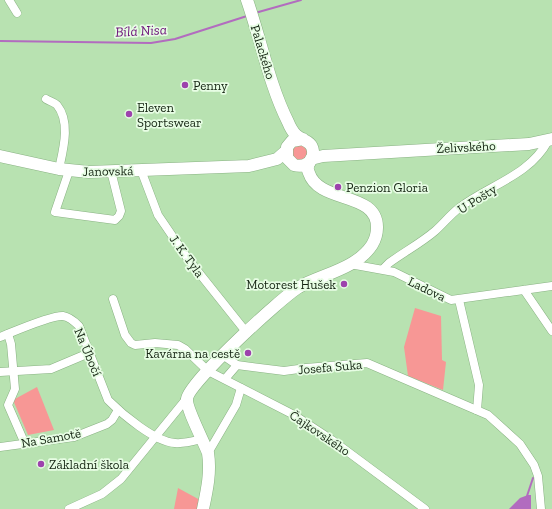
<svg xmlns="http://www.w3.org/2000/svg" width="552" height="509" viewBox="0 0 552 509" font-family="'Zilla Slab',serif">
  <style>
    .green { fill: #f79795 }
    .water { fill: #b26cbf }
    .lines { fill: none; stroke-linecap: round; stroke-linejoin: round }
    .stream { stroke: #b26cbf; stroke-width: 2 }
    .street-casing { stroke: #89b283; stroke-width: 9 }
    .secondary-casing { stroke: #89b283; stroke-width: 13 }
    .street { stroke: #fff; stroke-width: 8 }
    .secondary { stroke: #fff; stroke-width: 12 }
    .poi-dot { fill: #9d42ad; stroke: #e7fde4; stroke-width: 1.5 }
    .labels { text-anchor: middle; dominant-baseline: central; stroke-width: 3.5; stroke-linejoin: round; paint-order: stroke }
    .street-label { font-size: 13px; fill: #142412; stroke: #e7fde4 }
    .poi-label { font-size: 13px; fill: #142412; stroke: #e7fde4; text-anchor: start }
    .water-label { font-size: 14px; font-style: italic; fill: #6a0d78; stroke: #e7fde4 }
  </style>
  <rect width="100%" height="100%" fill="#b8e2b1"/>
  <g class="green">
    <polygon points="298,144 306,147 308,153 306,158 298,161 293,158 292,149"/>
    <polygon points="415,308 441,316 442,360 446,362 443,390 408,376 404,347"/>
    <polygon points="37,387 54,430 28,435 13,400"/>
    <polygon points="178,488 200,500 198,509 174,509"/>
  </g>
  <polygon class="water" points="528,495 531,495 531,509 509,509 520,498"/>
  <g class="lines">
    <g class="stream">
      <polyline points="255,13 301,0"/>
      <polyline points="0,41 151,43 175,39 247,16"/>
      <polyline points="527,496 533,478"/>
    </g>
    <g class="street-casing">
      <g id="street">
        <polyline points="9,0 17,13"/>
        <path d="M46 99C49 101 54 102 57 105 71 122 63 150 59 169"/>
        <polyline points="141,170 158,215 188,259 247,333"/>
        <polyline points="69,171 55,212 115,220 119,216 121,211 111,171"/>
        <polyline points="350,264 394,272 451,300 552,286"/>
        <path d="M383 269 389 263C404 252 421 243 435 231 443 224 450 215 459 208 489 185 529 176 548 141"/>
        <polyline points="524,290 552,331"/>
        <polyline points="113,299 125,335 131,343 135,345 155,343 178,345 185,349 208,371 294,415 332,440 425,509"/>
        <polyline points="459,300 479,385 477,410"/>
        <polyline points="8,334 11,344 15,389 8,405 25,444"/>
        <path d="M0 337C13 332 51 315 63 316 70 317 75 322 79 326L108 400C122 414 155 442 175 443 184 444 194 441 202 439"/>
        <polyline points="224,356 237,365 284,371 306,368 367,363 488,415 520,444 534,465 538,476 541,509"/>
        <polyline points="0,372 51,369 89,353"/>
        <polyline points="225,379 237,365"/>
        <polyline points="0,447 74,437 107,424 112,420 118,410"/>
        <polyline points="208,453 236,405 241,388"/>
        <polyline points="69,509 102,494 121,479 187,398"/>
      </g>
    </g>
    <g class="secondary-casing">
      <g id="secondary">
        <path d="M247 0C261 40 269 84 288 122 290 127 293 132 296 135 303 141 312 141 313 151 314 162 304 168 294 165L287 158V147L292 141 303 139"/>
        <polyline points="0,156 59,169 89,172 249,166 277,159 286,151"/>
        <polyline points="311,159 323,156 529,144 552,139"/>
        <path d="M203 509C207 490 211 472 208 453 204 442 186 408 187 399 188 383 282 297 299 287 323 274 356 269 372 245 375 240 377 234 377 228 378 191 319 204 309 173 307 169 307 166 310 162"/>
      </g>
    </g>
    <use href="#street" class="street"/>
    <use href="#secondary" class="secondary"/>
  </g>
  <g class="poi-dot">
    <circle cx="185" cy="85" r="4"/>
    <circle cx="129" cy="114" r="4"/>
    <circle cx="338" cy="187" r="4"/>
    <circle cx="344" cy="284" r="4"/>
    <circle cx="248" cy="353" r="4"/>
    <circle cx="41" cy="464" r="4"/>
  </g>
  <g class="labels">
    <g class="street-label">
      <text transform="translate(263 52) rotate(73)">Palackého</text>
      <text transform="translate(466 147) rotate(-3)">Želivského</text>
      <text transform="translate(108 171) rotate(-1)">Janovská</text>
      <text transform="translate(477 199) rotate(-32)">U Pošty</text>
      <text transform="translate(187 256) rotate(54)">J. K. Tyla</text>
      <text transform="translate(427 289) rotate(26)">Ladova</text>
      <text transform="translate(88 352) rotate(67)">Na Úbočí</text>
      <text transform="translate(330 367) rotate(-5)">Josefa Suka</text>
      <text transform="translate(320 433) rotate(34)">Čajkovského</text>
      <text transform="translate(51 438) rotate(-10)">Na Samotě</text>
    </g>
    <g class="poi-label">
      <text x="193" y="85">Penny</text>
      <text x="137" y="107">Eleven<tspan x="137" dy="15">Sportswear</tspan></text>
      <text x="346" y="187">Penzion Gloria</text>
      <text x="336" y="284" text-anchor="end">Motorest Hušek</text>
      <text x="240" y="353" text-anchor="end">Kavárna na cestě</text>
      <text x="49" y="464">Základní škola</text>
    </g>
    <g class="water-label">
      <text transform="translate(141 31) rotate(-3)">Bílá Nisa</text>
    </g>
  </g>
</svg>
